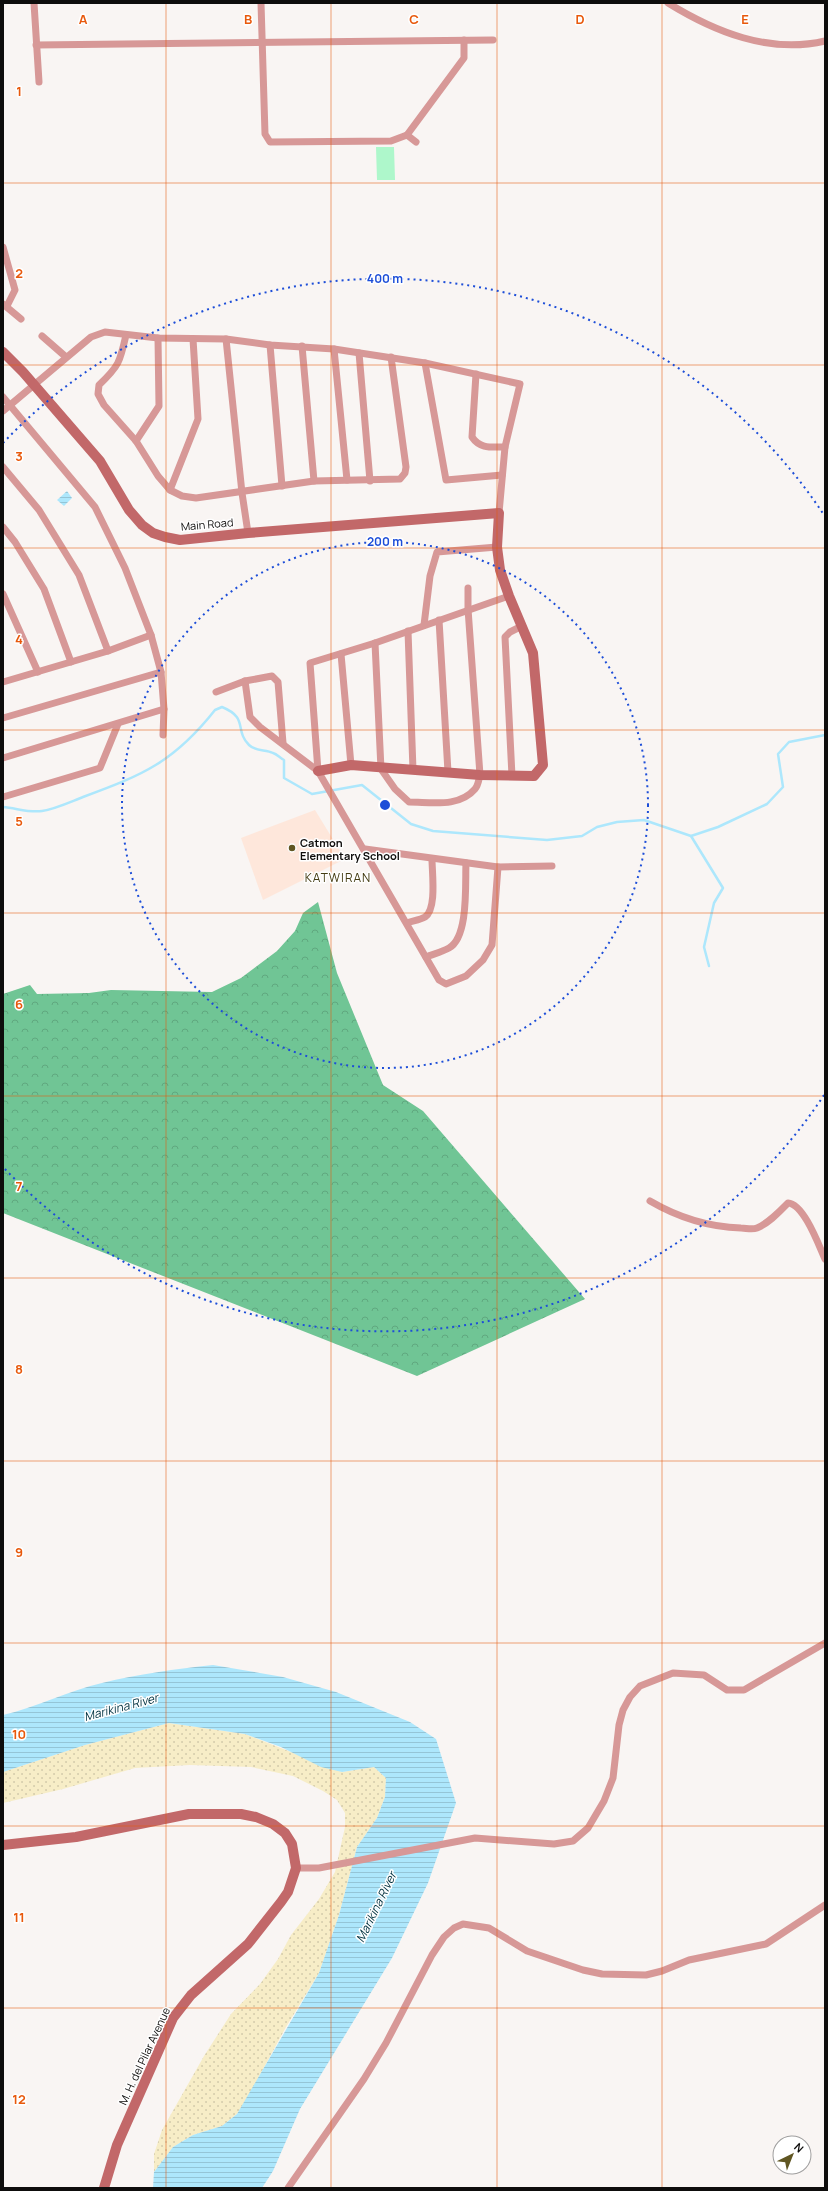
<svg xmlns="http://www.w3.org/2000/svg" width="828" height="2191" viewBox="0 0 828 2191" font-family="Manrope,sans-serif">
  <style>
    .education { fill: #fee7db }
    .forest { fill: url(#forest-crowns) }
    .sand { fill: url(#sand-dots) }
    .park { fill: #aef7cb }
    .water { fill: url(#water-rules) }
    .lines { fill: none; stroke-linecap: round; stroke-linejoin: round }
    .stream { stroke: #ade7fc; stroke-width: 2.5 }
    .street { stroke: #d79897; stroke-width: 7 }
    .secondary { stroke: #c26869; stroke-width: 10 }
    .grid { fill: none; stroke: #e8590c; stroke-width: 1; stroke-opacity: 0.55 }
    .ring { fill: none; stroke: #1d4ed8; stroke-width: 2; stroke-dasharray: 2 4 }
    .poi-dot { fill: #605622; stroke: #fff; stroke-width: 1.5 }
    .labels { text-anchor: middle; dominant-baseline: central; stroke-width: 3; stroke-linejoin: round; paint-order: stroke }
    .street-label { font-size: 11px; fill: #0e0d0c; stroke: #fff }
    .poi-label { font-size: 11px; font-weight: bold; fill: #0e0d0c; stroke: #fff; text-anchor: start }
    .neighbourhood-label { font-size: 12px; letter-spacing: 1px; fill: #443c13; stroke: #fff }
    .water-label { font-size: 12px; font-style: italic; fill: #003240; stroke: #fff }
    .grid-label { font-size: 13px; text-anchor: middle; font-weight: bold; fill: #e8590c; stroke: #fff; stroke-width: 3; stroke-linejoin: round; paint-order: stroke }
    .centre { fill: #1d4ed8; stroke: #fff; stroke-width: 2 }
    .ring-label { font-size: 12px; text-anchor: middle; font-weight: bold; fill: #1d4ed8; stroke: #fff; stroke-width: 3; stroke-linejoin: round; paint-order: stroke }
  </style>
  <defs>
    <pattern id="forest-crowns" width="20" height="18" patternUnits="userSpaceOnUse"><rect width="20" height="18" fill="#70c595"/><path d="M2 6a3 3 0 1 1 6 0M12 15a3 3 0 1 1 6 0" fill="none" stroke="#60a87f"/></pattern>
    <pattern id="sand-dots" width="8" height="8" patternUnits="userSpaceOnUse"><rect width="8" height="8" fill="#f7edc7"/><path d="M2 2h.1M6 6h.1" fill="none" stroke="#d3caaa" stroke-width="1.8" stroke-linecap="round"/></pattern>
    <pattern id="water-rules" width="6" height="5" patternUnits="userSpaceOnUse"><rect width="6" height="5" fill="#ade7fc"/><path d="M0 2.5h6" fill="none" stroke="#94c5d7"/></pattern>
  </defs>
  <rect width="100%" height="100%" fill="#f9f5f3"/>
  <polygon class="education" points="315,810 345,859 263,900 241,838"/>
  <polygon class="forest" points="318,902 337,973 383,1085 423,1111 585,1299 417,1376 3,1213 3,994 30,985 37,994 89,993 111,990 212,992 241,978 277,951 295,931 303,913"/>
  <polygon class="sand" points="169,1723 245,1734 342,1772 374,1767 386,1778 385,1797 377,1818 357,1847 339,1915 319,1973 286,2027 248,2097 237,2114 222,2126 193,2135 173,2147 154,2172 154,2154 162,2130 204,2056 231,2014 260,1984 278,1959 291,1935 319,1899 335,1872 345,1827 345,1813 337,1800 323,1791 293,1776 251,1767 190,1765 135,1768 63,1789 3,1803 3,1772 85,1745"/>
  <polygon class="park" points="376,147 394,147 395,180 377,180"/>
  <g class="water">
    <polygon points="67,491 72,498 64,506 57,500"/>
    <path d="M213 1665 283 1677 336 1692 410 1722 436 1739 456 1803 428 1883 392 1958 300 2109 273 2171 262 2188H153L154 2172 173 2147 193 2135 222 2126 237 2114 319 1973 339 1915 357 1847 377 1818 385 1797 386 1778 374 1767 342 1772 321 1767 281 1747 245 1734 169 1723 85 1745 3 1772V1715C37 1707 68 1691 102 1683 138 1674 176 1669 213 1665Z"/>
  </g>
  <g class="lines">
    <g class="stream">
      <path d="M3 807C16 808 29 813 42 811 55 809 70 802 83 797 143 775 174 762 215 710L222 707C249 718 234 730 249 745 256 752 266 749 273 753 277 754 280 758 284 760V778L312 794 362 785 411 824 433 831 547 840 582 836 597 827 617 822 644 820 691 836 718 827 767 804 783 787 778 754 789 742 825 735"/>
      <polyline points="691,836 723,888 714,903 704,947 709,966"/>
    </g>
    <g class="street">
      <polyline points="34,3 39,82"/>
      <polyline points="261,3 265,134 270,142 391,141 407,135 461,62 464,58 464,40"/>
      <path d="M668 3C715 32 769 54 825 41"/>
      <polyline points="36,45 493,40"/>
      <polyline points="407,135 416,142"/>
      <polyline points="3,247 15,290 7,306"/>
      <polyline points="3,304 21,319"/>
      <path d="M126 335C120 362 119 366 99 385L98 394 104 405 136 441 158 476 170 490 182 496 196 498 314 481 400 479 405 473 406 467 391 357"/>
      <polyline points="42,336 66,357"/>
      <polyline points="226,339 242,493 248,533"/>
      <polyline points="270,345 282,486"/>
      <polyline points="302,346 314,481"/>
      <polyline points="334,349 347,480"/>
      <polyline points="359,353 370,481"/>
      <polyline points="425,363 446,480 502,475"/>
      <path d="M476 374 472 437C480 449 491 447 505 447"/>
      <polyline points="3,397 95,507 125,568 151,635 161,672 164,709 163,735"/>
      <polyline points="3,411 91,337 105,332 158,338 226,339 270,345 334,349 425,363 520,384 505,447 499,513"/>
      <polyline points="136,441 159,406 158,338"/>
      <polyline points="3,467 39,510 79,575 108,651"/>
      <polyline points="170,490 198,419 193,339"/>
      <polyline points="3,527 15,542 44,589 71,662"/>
      <polyline points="3,594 38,672"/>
      <polyline points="439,620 448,772"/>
      <polyline points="424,625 430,576 437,552 497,547"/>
      <polyline points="408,631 413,770"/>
      <path d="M375 643 381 769 395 789 409 802C431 802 459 808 475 789 478 786 479 779 480 775L468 609V588"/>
      <polyline points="341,654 351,765"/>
      <polyline points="245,681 250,717 260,727 318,771 439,980 446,984 466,976 483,960 492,945 498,867"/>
      <polyline points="3,682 108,651 151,635"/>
      <polyline points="216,692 245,681 272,676 278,682 283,743"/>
      <polyline points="3,718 161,672"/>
      <polyline points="3,758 164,709"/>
      <polyline points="318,771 310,663 375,643 509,596"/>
      <polyline points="512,776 505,637 510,632 522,626"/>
      <polyline points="3,797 100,768 118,724"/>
      <polyline points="365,849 498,867 552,866"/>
      <path d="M407 923C412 921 420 920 425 917 437 909 432 873 432 859"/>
      <path d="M426 957C433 954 442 952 449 948 469 937 465 883 466 863"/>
      <path d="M650 1201C679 1218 708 1227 741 1228 746 1228 752 1230 757 1228 769 1223 779 1212 788 1203 804 1204 819 1246 825 1259"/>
      <polyline points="296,1868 319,1868 475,1838 554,1844 573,1841 588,1828 604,1801 613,1778 619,1725 623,1710 630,1697 640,1686 673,1673 704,1675 727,1690 744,1690 825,1643"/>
      <polyline points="288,2188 364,2079 386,2043 432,1955 444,1937 454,1928 463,1924 489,1928 527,1951 583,1970 602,1974 646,1975 662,1971 689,1960 766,1944 825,1905"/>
    </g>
    <g class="secondary">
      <polyline points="3,352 23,372 100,461 129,510 142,525 153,533 165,537 180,540 248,533 499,513 497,547 500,570 509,596 533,653 543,765 534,776 480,775 351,765 318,771"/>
      <polyline points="3,1845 76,1837 189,1814 241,1814 256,1817 273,1824 285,1833 292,1844 296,1868 288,1892 281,1902 248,1944 191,1995 173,2018 117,2145 104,2188"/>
    </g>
  </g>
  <path class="grid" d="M166 3V2188M331 3V2188M497 3V2188M662 3V2188M3 183H825M3 365H825M3 548H825M3 730H825M3 913H825M3 1096H825M3 1278H825M3 1461H825M3 1643H825M3 1826H825M3 2008H825"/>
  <g class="ring">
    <circle cx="385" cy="805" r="263"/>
    <path d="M824 1095A526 526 0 0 1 3 1167M3 443A526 526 0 0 1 824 515"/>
  </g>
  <circle class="poi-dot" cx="292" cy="848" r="4"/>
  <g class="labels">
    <g class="street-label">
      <text transform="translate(207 524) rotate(-5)">Main Road</text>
      <text transform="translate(144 2056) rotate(-65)">M. H. del Pilar Avenue</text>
    </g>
    <g class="poi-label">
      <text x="300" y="842">Catmon<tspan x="300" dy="13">Elementary School</tspan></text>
    </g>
    <g class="neighbourhood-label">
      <text x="338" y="877">KATWIRAN</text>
    </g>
    <g class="water-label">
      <text transform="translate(121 1707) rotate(-15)">Marikina River</text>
      <text transform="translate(376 1907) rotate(-64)">Marikina River</text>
    </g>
  </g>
  <g class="grid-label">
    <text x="83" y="24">A</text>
    <text x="248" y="24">B</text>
    <text x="414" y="24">C</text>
    <text x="580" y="24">D</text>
    <text x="745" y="24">E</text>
    <text x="19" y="96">1</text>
    <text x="19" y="278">2</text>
    <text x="19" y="461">3</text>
    <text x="19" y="644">4</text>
    <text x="19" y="826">5</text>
    <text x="19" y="1009">6</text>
    <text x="19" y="1191">7</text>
    <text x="19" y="1374">8</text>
    <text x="19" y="1557">9</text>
    <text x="19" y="1739">10</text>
    <text x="19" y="1922">11</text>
    <text x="19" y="2104">12</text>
  </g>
  <circle cx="385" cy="805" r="6" class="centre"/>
  <g class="ring-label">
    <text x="385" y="283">400 m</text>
    <text x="385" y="546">200 m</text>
  </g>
  <rect width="828" height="2191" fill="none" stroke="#0e0d0c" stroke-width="8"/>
  <g transform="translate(792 2155) rotate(43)"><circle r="19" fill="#ffffff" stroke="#9f9e9e"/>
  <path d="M0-3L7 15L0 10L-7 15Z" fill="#605622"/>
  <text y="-6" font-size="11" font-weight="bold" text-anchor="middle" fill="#0e0d0c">N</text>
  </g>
</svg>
